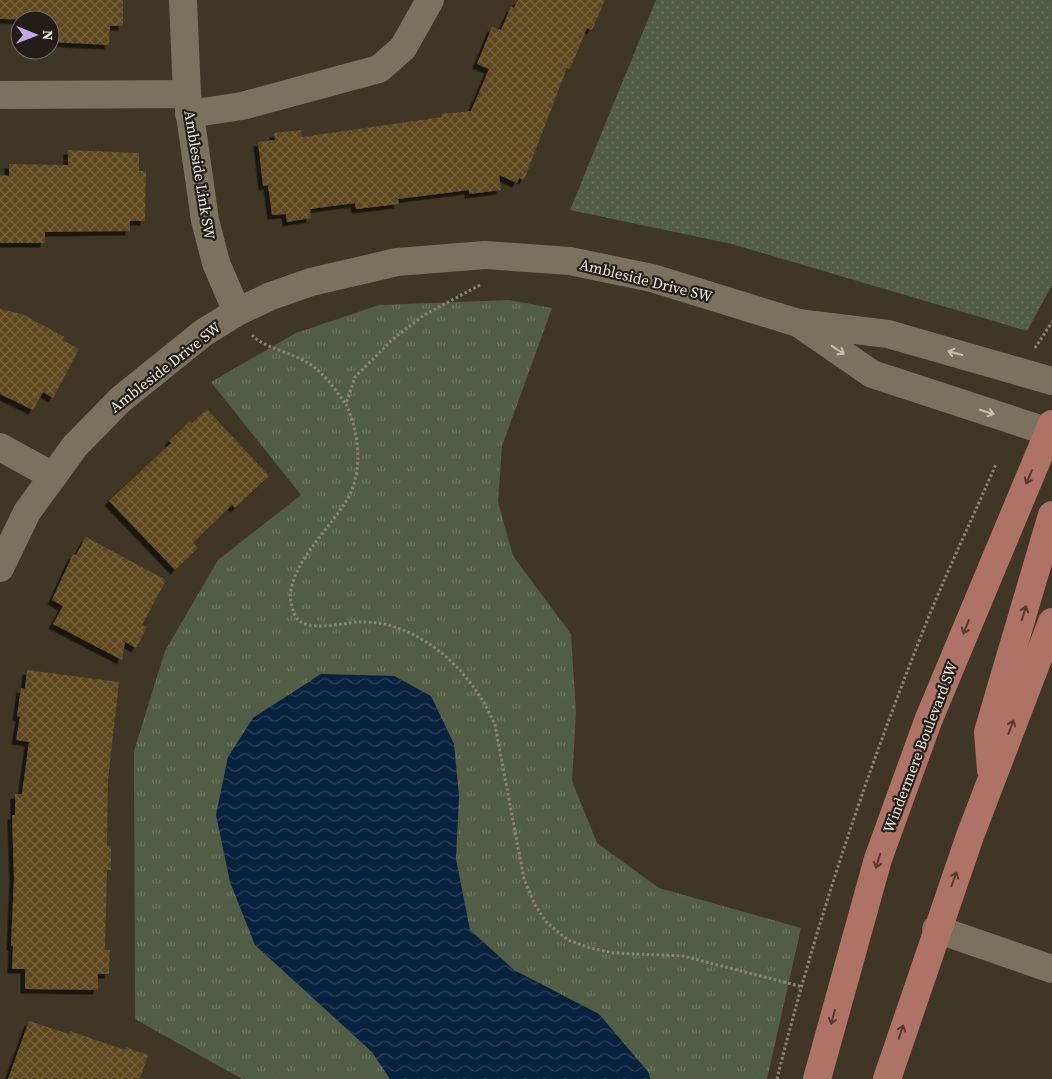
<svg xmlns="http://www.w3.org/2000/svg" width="1052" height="1079" viewBox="0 0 1052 1079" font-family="'Source Serif 4',serif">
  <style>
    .grass { fill: url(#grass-dots) }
    .park { fill: url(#park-tufts) }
    .water { fill: url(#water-waves) }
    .building { fill: url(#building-cross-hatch); filter: url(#shadow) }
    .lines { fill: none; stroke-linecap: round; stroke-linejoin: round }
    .path { stroke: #8c8477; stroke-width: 3; stroke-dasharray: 2.5 2.5; stroke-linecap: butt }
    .minor { stroke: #7b715f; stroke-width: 28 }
    .major { stroke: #af7266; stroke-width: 28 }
    .oneway { stroke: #c8c0b4 }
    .oneway2 { stroke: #533b33 }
    .labels { text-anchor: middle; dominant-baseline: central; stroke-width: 4.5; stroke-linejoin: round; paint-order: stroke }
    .street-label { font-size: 15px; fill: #f1ebe1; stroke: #221e17 }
  </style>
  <defs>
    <pattern id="grass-dots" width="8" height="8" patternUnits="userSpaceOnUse" patternTransform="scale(1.25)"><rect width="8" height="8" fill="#525d45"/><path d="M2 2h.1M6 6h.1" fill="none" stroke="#6b7460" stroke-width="1.8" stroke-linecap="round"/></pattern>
    <pattern id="park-tufts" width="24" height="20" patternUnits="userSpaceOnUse" patternTransform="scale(1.25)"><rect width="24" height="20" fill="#525d45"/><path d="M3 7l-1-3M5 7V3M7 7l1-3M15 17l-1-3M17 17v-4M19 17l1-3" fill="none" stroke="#6b7460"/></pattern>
    <pattern id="water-waves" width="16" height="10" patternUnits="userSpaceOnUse" patternTransform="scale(1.25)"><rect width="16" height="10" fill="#06223f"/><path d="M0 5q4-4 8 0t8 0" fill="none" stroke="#2b425a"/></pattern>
    <pattern id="building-cross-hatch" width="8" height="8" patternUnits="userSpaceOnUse" patternTransform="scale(1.25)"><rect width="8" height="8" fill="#5d461e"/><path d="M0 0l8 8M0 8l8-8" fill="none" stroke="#75613e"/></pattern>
    <filter id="shadow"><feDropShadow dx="-4.5" dy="4.5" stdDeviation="0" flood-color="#0009"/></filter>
  </defs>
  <rect width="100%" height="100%" fill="#3f3626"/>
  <polygon class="grass" points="656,0 1052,0 1052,285 1027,331 732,244 570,210"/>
  <polygon class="park" points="509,300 552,308 502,446 498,502 513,556 571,634 576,713 572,781 597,843 659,888 801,928 767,1079 242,1079 135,1019 134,751 165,651 218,560 301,495 211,382 296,333 379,305"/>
  <polygon class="water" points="321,674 394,676 431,696 454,744 459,796 456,859 470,930 514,970 599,1014 649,1073 650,1079 390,1079 372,1052 255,945 230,882 216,815 228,757 253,718"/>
  <g class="building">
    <polygon points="0,0 123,0 123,26 110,26 109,45 50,42 50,20 0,19"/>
    <polygon points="518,0 605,0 592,30 587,28 570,69 567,68 524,180 519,178 517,183 499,175 501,190 469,194 469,190 398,199 399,204 356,209 355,203 310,209 311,218 287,222 286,214 272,215 268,185 263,186 258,142 275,140 274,133 301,130 302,137 442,117 441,114 471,111 489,69 477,64 492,27 501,30 511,7 514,8"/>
    <polygon points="68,150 139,153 139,171 146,171 145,221 130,221 130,231 45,232 45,243 0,243 0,175 9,176 9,164 68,165"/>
    <polygon points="0,309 22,314 65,337 63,340 79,349 53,398 43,392 33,410 0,394"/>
    <polygon points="207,409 269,476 235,508 232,505 193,543 198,548 175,570 109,501 171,443 169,441 190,421 192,423"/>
    <polygon points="86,537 166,580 142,625 147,627 136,648 125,642 122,660 53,624 63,606 52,600 73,554 76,555"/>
    <polygon points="27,670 119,682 108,780 107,846 111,846 111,870 107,870 105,950 110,950 109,974 98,974 98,990 25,989 25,969 12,969 13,946 11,946 14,878 12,815 15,815 15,794 22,794 29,742 16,740 20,717 17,716 21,688 25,689"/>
    <polygon points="29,1021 69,1034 70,1031 125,1050 126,1047 148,1055 140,1079 8,1079"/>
  </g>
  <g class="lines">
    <g class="path">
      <path d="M480 285 424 315 393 339 355 377 346 404C358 431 363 464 351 492 335 528 272 575 296 617 305 633 343 623 358 622 368 622 378 622 388 625 437 638 476 680 495 725L524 879 534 903 546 922 568 940 590 948 614 953 683 956 803 987"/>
      <path d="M252 335C262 347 293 353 308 363 324 373 334 388 345 403"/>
      <polyline points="1035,348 1052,322"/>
      <path d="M777 1079C816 922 869 766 929 616 950 565 974 515 996 464"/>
    </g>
    <g class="minor">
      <polyline points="183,0 187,94 205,220 216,263 237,312"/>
      <polyline points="0,95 187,94"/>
      <polyline points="189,114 242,106 379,69 403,48 430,0"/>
      <polyline points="801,325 872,374 1052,433"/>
      <polyline points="0,447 53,476"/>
      <polyline points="0,568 27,512 75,446 120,400 203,333 237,312 271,296 311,282 397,262 485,255 570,261 652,278 798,323 888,334 1052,381"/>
      <polyline points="936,929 1052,969"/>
    </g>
    <g class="major">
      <polyline points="991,770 988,732 1052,515"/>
      <polyline points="817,1079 878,859 928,721 1052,424"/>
      <polyline points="887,1079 970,836 1052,622"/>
    </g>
  </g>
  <defs><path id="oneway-shaft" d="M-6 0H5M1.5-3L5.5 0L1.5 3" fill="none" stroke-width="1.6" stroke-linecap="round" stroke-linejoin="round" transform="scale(1.25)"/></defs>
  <g class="oneway">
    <use href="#oneway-shaft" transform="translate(838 350) rotate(34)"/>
    <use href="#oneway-shaft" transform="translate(955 353) rotate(-164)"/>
    <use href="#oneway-shaft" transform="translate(987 412) rotate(18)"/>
  </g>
  <g class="oneway2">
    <use href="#oneway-shaft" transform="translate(1029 477) rotate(113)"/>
    <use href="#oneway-shaft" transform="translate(1024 613) rotate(-73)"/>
    <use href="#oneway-shaft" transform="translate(966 627) rotate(112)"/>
    <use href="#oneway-shaft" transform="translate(1011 727) rotate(-69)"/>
    <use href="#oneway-shaft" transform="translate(878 861) rotate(107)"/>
    <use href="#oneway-shaft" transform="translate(954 879) rotate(-70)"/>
    <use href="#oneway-shaft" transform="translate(833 1017) rotate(105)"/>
    <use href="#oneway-shaft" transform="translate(901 1032) rotate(-72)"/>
  </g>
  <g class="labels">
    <g class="street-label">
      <text transform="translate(200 175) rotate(81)">Ambleside Link SW</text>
      <text transform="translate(646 280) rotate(14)">Ambleside Drive SW</text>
      <text transform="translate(165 367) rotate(-38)">Ambleside Drive SW</text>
      <text transform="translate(920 747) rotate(-69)">Windermere Boulevard SW</text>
    </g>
  </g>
  <g transform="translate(35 35) rotate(91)"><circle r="24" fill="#221e17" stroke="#757068"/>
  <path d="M0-4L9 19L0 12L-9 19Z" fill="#c9a5ee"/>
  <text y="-8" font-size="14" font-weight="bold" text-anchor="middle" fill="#f1ebe1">N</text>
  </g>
</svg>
